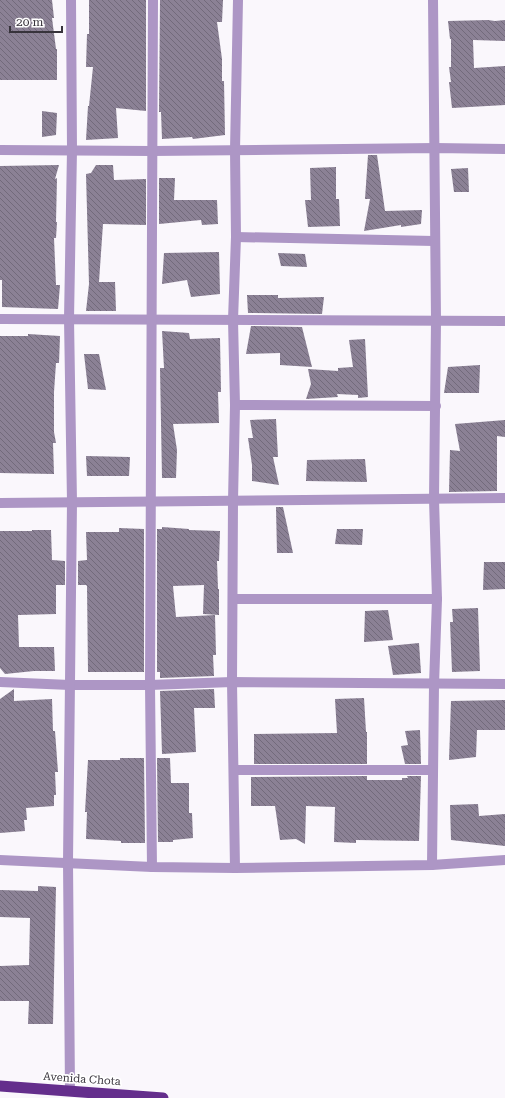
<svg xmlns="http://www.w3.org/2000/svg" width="505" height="1098" viewBox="0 0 505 1098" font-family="'Roboto Serif',serif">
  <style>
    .building { fill: url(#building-back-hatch) }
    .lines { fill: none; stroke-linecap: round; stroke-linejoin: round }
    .minor { stroke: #ad96c5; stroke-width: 10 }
    .trunk { stroke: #642e8c; stroke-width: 11 }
    .labels { text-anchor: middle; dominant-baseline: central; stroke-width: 3.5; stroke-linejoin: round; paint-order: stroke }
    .street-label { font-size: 11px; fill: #37333b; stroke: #fff }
  </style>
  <defs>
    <pattern id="building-back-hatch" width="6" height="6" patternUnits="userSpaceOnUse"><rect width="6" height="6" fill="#8b8195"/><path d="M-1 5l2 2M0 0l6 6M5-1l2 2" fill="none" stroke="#726a7b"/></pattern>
  </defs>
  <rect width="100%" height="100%" fill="#faf7fc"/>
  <g class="building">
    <polygon points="0,0 52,0 54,18 52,18 56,49 57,49 57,80 0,80"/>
    <polygon points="89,0 146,0 146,111 116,108 118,138 86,140 88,106 89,106 93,67 86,67 87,34 89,34"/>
    <polygon points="160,0 223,0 222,22 217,22 222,59 222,81 224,81 225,135 193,139 192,137 162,139 161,112 159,112"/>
    <polygon points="488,20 495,21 505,20 505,41 473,40 474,68 505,66 505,105 452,108 449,82 451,82 449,67 451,67 451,39 450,39 448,21"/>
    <polygon points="42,111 57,113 56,135 42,137"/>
    <polygon points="368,155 377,155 385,211 422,210 421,224 401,227 401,225 364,231 370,199 365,199"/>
    <polygon points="59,165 55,179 57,178 56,222 57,222 56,238 54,238 56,285 60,285 58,309 2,307 2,280 0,280 0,166"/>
    <polygon points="96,165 113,165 114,180 146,179 146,225 103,224 99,282 115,282 116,311 86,311 89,284 86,174 91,173"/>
    <polygon points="336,167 336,199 339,199 340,226 308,227 305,200 311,200 310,168"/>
    <polygon points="468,168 469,192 454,192 451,169"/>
    <polygon points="159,178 175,178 174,200 217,200 218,224 202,225 201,220 159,224"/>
    <polygon points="219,252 220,294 191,297 187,280 162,284 164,253"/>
    <polygon points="278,253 305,254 307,267 281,266"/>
    <polygon points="247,295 278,295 278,298 324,297 322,314 248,313"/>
    <polygon points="251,326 302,327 312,367 280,365 280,353 246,354"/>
    <polygon points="162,331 189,333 190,339 220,338 221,392 218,392 219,423 173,424 177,450 176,478 162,478 160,368 164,368"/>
    <polygon points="28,334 60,336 59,363 56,363 54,392 54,432 56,443 53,443 54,474 0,473 0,336 28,336"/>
    <polygon points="365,339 368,397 358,398 358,395 337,394 338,397 306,399 311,384 308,369 338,371 338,368 353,367 349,340"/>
    <polygon points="84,354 99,354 106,390 88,389"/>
    <polygon points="480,365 479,393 444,393 448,367"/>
    <polygon points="276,419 278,457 273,457 279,485 252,481 252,465 248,438 253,438 250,420"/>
    <polygon points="505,420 505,437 497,436 497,491 449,492 450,450 460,451 455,424"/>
    <polygon points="86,456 130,457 129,476 87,476"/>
    <polygon points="365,459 367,482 306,481 307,460"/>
    <polygon points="276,507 283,507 293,553 277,553"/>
    <polygon points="162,527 189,529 189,530 220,531 219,561 217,561 218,589 219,589 219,615 203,614 204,585 173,586 176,617 215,615 216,655 213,655 214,676 160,678 160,672 157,672 157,529 162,529"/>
    <polygon points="119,528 144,529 144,672 88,672 87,586 86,585 78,585 78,561 87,560 86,532 119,532"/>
    <polygon points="337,529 363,529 362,545 335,544"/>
    <polygon points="32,530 51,530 52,560 65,561 65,585 56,585 56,614 18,615 19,647 54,647 55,671 34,671 5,674 0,668 0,531 32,531"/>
    <polygon points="484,562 505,562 505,589 483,590"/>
    <polygon points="478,608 480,671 452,672 450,622 453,622 452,609"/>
    <polygon points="388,610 393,640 364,642 365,611"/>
    <polygon points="419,643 421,673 393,675 388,646"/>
    <polygon points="14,689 14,701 52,699 53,731 55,731 58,772 55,772 56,795 54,795 54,806 26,808 27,820 24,820 25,831 0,833 0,699"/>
    <polygon points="214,689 215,708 194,708 196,752 162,754 160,691"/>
    <polygon points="364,698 366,732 367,732 367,764 254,764 254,734 337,733 335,699"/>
    <polygon points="505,700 505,730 477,730 476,757 449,760 451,701"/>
    <polygon points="420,730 421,764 405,764 401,746 408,745 405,731"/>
    <polygon points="120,758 144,758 145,843 121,843 121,841 86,839 87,812 85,812 88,760 120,760"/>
    <polygon points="157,758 170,758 171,783 189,783 189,813 192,813 193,838 173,840 173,842 158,842"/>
    <polygon points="367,776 367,780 402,780 402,778 408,778 407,776 421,776 419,841 356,840 356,843 334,842 335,807 306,806 305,844 296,839 280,840 275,806 251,806 251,777"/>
    <polygon points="478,804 479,816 505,814 505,846 451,840 450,805"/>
    <polygon points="38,886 56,887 53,1024 28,1024 29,1001 0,1001 0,966 29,965 30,918 0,917 0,890 38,891"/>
  </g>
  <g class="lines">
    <g class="minor">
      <polyline points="0,150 152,151 435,148 505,149"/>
      <polyline points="236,237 434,241"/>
      <polyline points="0,319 505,321"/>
      <polyline points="235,405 436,406"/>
      <polyline points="0,503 505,498"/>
      <polyline points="233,599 437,599"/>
      <polyline points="0,682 70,685 150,685 232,682 505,684"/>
      <polyline points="234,770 433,770"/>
      <polyline points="0,860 152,867 235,868 432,865 505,860"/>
      <polyline points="432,865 434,685 437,599 434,499 436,321 433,0"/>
      <polyline points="152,867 150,685 153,0"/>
      <polyline points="235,868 232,682 233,501 235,405 233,320 236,237 235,150 238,0"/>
      <polyline points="70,1090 68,862 72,502 69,319 72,150 71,0"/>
    </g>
    <polyline class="trunk" points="0,1086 163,1098"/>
  </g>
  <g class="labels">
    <g class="street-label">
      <text transform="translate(82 1079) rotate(4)">Avenida Chota</text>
    </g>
  </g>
  <path d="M10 26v6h52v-6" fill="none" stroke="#37333b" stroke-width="2"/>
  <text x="16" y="26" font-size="12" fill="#37333b" stroke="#ffffff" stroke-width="3" paint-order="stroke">20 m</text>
</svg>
